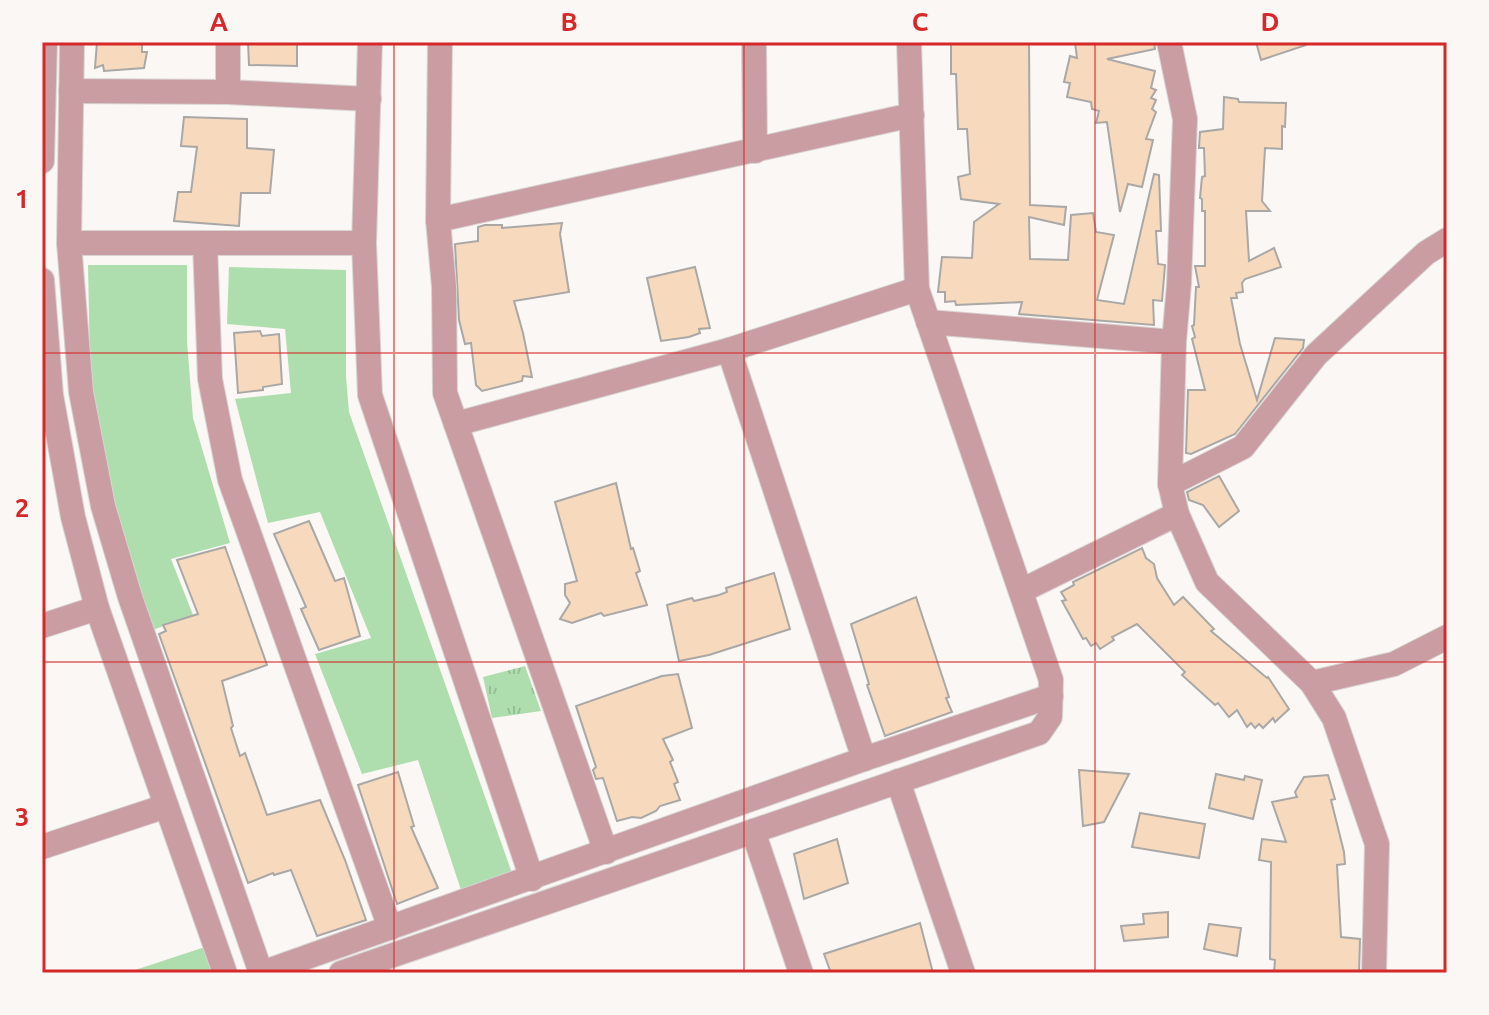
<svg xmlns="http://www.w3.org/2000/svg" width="1489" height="1015" viewBox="0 0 1489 1015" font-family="Ubuntu,sans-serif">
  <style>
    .grass { fill: #aedeae }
    .park { fill: url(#park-tufts) }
    .building { fill: #f7dabe; stroke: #aaa8a6; stroke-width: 2 }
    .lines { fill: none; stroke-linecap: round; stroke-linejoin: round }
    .minor-casing { stroke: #d7d4d2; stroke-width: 26 }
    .minor { stroke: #ca9da2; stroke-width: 24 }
    .grid { fill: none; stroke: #d62828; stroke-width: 2; stroke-opacity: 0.55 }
    .neatline { fill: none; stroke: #d62828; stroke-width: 3 }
    .grid-label { font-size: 26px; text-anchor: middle; font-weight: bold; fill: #d62828 }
  </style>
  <defs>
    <pattern id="park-tufts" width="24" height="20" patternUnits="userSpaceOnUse" patternTransform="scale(2)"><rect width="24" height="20" fill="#aedeae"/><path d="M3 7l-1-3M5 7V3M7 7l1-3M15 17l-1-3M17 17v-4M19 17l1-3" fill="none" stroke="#95be95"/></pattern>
  </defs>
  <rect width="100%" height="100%" fill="#faf7f4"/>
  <g class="grass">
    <polygon points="88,265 187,265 187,341 193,418 230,543 171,559 193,615 150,631 102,463 90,365"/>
    <polygon points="229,267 346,270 346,377 349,412 513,876 463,896 418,760 362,774 315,654 371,638 320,512 268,523 235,399 291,393 285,329 227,324"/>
    <polygon points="205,947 213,973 126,973"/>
  </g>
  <polygon class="park" points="525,666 541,711 492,718 483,677"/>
  <g class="building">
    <polygon points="97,42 142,42 142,52 147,52 144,68 104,71 103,65 95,68"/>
    <polygon points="248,42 297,42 297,66 249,65"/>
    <polygon points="951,42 1029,42 1030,205 1066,207 1064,225 1029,217 1030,259 1068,260 1071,215 1093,213 1096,232 1114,235 1097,300 1124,304 1154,174 1159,175 1161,231 1156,231 1158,264 1165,265 1162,301 1153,300 1154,325 1019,314 1022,302 956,305 955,301 945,302 945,292 938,292 942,257 972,258 974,222 999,204 961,199 958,177 970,174 967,129 958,129 956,74 951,74"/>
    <polygon points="1075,42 1154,42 1155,49 1107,59 1155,71 1151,88 1156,90 1151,98 1156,100 1152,109 1156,112 1146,139 1153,140 1142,187 1128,184 1120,212 1107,122 1096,123 1099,111 1092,109 1091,102 1067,97 1070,83 1064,82 1070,56 1077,58"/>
    <polygon points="1256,42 1306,42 1306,45 1261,60"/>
    <polygon points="1224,97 1238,99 1239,102 1286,103 1285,127 1282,126 1282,149 1265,148 1262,201 1270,211 1246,211 1249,261 1274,248 1281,267 1245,279 1242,283 1243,292 1236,293 1237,298 1231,298 1240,344 1257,400 1275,338 1304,340 1303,348 1235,434 1191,454 1186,453 1188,390 1205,390 1192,339 1195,337 1192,326 1194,325 1196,287 1199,287 1195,266 1205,266 1205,211 1202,211 1202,199 1200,198 1202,177 1205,176 1204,148 1199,148 1200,132 1223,129"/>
    <polygon points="184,117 247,119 247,148 274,150 270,193 241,193 239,226 174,221 178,192 191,192 197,147 181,146"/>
    <polygon points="562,223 560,234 569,292 514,301 523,333 532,377 523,376 522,381 482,391 476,385 471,343 465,344 459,320 455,244 478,241 478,227 485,225 502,225 502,228"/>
    <polygon points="695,267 710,328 699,329 700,333 689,337 661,341 647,278"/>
    <polygon points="260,331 262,336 279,334 282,384 263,387 263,390 238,393 234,333"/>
    <polygon points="1219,476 1239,511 1219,527 1203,505 1189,500 1187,492"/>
    <polygon points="616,483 631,549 633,548 640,571 636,573 647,605 604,616 601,613 572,623 560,619 570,603 565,595 565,584 577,581 555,502"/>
    <polygon points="309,521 335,581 344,578 360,636 319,650 301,609 306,607 274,534"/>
    <polygon points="225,547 267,665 222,681 233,726 231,728 240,756 245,753 267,815 320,800 345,860 366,920 317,936 291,870 274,875 273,873 248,883 159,634 166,631 163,625 198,614 177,560"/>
    <polygon points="1142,548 1146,558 1154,564 1157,578 1174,605 1183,597 1214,629 1211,631 1267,678 1268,677 1289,709 1275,722 1273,718 1263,728 1259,724 1255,728 1251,723 1247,727 1237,710 1229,717 1218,703 1215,705 1182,675 1185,672 1137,624 1112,637 1114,640 1100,649 1096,643 1091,646 1086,638 1083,639 1062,601 1066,600 1061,592 1074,585 1073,582"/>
    <polygon points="774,573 790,629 709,655 679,661 667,605 692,598 694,601 719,595 727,592 726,588"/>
    <polygon points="916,597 949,697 946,698 952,712 885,736 867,685 869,684 851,624"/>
    <polygon points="678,674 692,728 663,739 673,760 670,762 678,782 674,784 680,800 660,806 656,811 641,818 632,817 617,821 603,778 596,779 593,770 596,767 576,706 662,676"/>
    <polygon points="1079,770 1129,774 1104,822 1083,826"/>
    <polygon points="398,772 414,826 411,827 438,888 397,904 358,785"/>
    <polygon points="1216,774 1244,780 1245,776 1262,780 1253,819 1209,808"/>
    <polygon points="1328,775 1335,799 1331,800 1344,852 1345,864 1337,865 1341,937 1360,939 1359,973 1274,973 1275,960 1270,959 1271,862 1259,860 1262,839 1286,842 1272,802 1297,797 1295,792 1304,777"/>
    <polygon points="1140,813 1205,824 1199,858 1132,847"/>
    <polygon points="837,839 848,883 804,899 794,854"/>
    <polygon points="1168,912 1168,937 1124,941 1121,926 1144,924 1143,914"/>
    <polygon points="920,923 933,973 831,973 824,954"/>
    <polygon points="1209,924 1241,928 1237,956 1204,949"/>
  </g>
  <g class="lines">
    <g class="minor-casing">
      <g id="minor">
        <polyline points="72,42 69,243 81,392 103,506 130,597 261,973"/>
        <polyline points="228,42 228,92"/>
        <polyline points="370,42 364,243 370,395 532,879"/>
        <polyline points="440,42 438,220 444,287 445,393 606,852"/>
        <polyline points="754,42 755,151"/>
        <polyline points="1169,42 1185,119 1179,284 1174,342 1170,484 1177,514 1207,582 1312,683 1334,718 1377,844 1374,973"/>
        <polyline points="71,91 228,92 369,99"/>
        <polyline points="42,161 45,42"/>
        <polyline points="438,220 912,115"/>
        <polyline points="69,243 364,243"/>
        <polyline points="205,243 210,379 230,480 390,928"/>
        <polyline points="42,280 51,395 73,517 97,608 225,973"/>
        <polyline points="928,322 1174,342"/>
        <polyline points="729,350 864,759"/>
        <polyline points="456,424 729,350 917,289"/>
        <polyline points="1170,484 1243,447 1316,355 1426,253 1447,240"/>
        <polyline points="1021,591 1177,514"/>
        <polyline points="42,626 97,608"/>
        <polyline points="1312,683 1394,664 1447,637"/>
        <polyline points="898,781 963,973"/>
        <polyline points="753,831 801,973"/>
        <polyline points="42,847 166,806"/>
        <polyline points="262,973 864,759 1051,696"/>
        <polyline points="341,973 1039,733 1050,717 1051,680 917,289 909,42"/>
      </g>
    </g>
    <use href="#minor" class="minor"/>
  </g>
  <path class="grid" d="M394 42V973M744 42V973M1095 42V973M42 353H1447M42 662H1447"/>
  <rect width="1489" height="1015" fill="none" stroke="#faf7f4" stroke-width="88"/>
  <rect x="44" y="44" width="1401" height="927" class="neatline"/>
  <g class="grid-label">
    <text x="219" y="31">A</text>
    <text x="569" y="31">B</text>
    <text x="920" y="31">C</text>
    <text x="1270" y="31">D</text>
    <text x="22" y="208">1</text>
    <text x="22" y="517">2</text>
    <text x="22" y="826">3</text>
  </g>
</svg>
